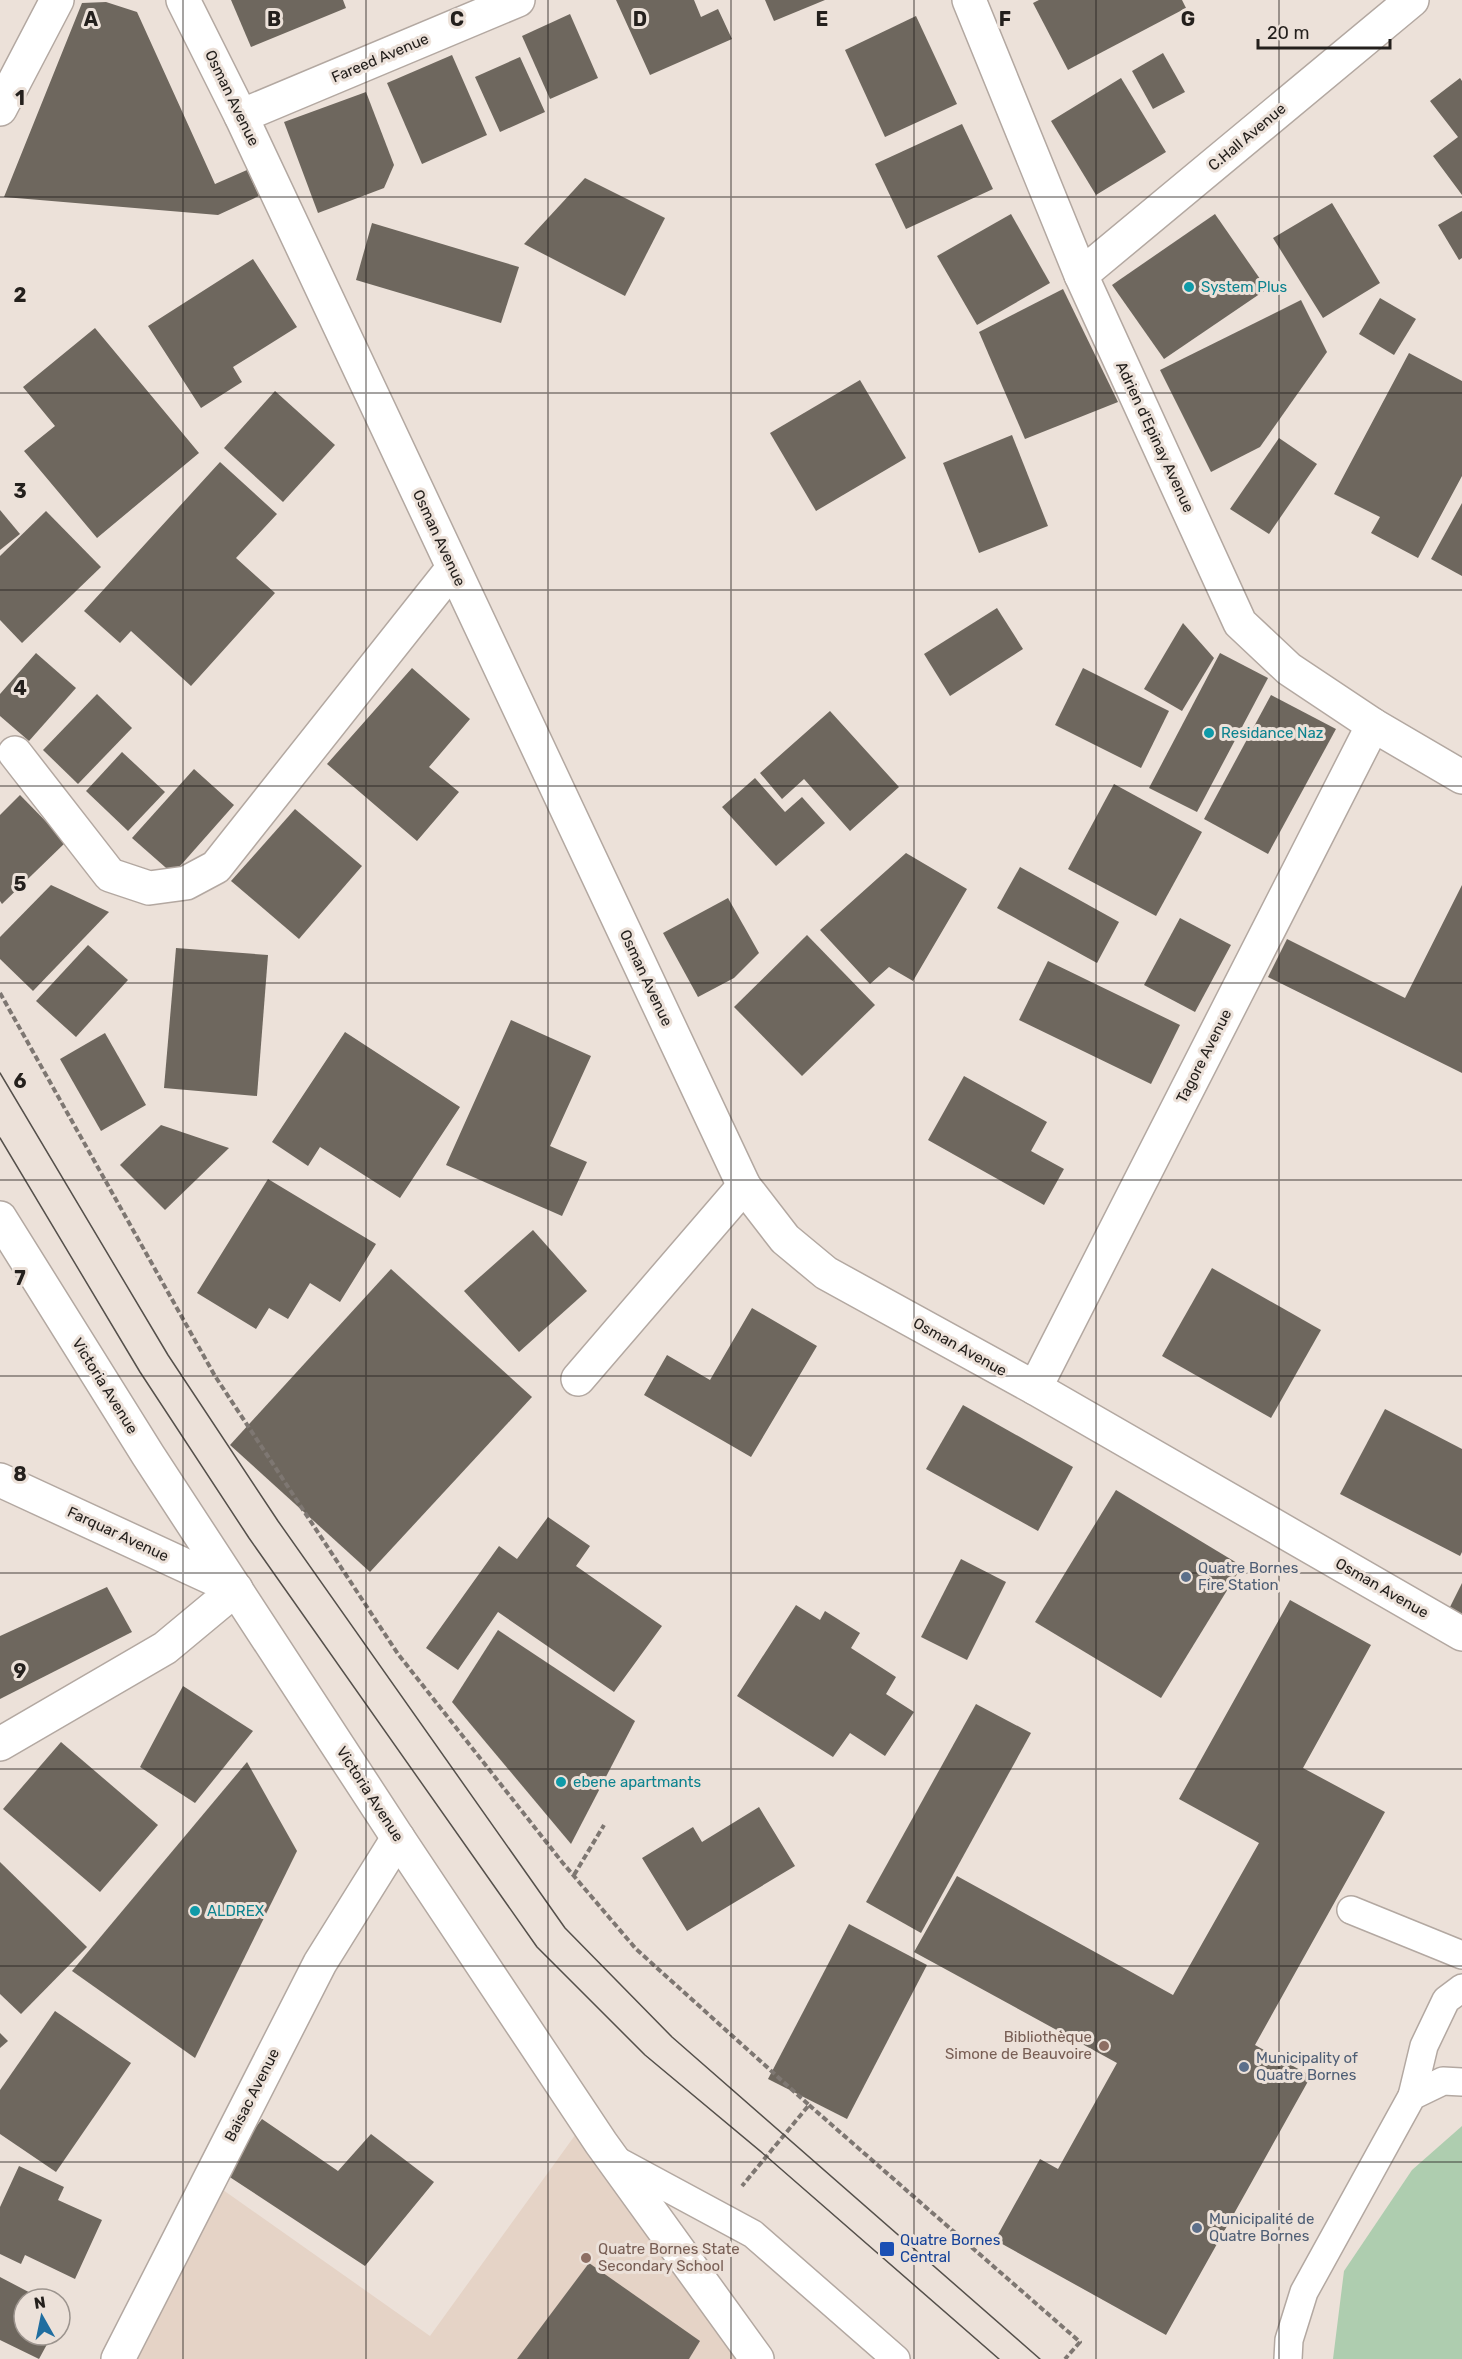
<svg xmlns="http://www.w3.org/2000/svg" width="1462" height="2359" viewBox="0 0 1462 2359" font-family="Rubik,sans-serif">
  <style>
    .built { fill: #e5d3c6 }
    .green { fill: #aecdaf }
    .building { fill: #6e675e }
    .lines { fill: none; stroke-linecap: round; stroke-linejoin: round }
    .service-casing { stroke: #b3a8a1; stroke-width: 30 }
    .minor-casing { stroke: #b3a8a1; stroke-width: 36 }
    .secondary-casing { stroke: #b3a8a1; stroke-width: 36 }
    .path { stroke: #7e7772; stroke-width: 4; stroke-dasharray: 6 3; stroke-linecap: butt }
    .service { stroke: #fff; stroke-width: 27 }
    .minor { stroke: #fff; stroke-width: 33 }
    .secondary { stroke: #fff; stroke-width: 33 }
    .tram { stroke: #55504b; stroke-width: 1.5 }
    .grid { fill: none; stroke: #24201d; stroke-width: 1.5; stroke-opacity: 0.55 }
    .culture-dot { fill: #0f9aa8; stroke: #ece1d9; stroke-width: 2 }
    .service-dot { fill: #5c6f8a; stroke: #ece1d9; stroke-width: 2 }
    .education-dot { fill: #8d6e63; stroke: #ece1d9; stroke-width: 2 }
    .transit-dot { fill: #1a4fb4; stroke: #ece1d9; stroke-width: 2 }
    .labels { text-anchor: middle; dominant-baseline: central; stroke-width: 6; stroke-linejoin: round; paint-order: stroke }
    .street-label { font-size: 15px; fill: #24201d; stroke: #ece1d9 }
    .culture-label { font-size: 15px; fill: #0d838f; stroke: #ece1d9; text-anchor: start }
    .service-label { font-size: 15px; fill: #4e5e75; stroke: #ece1d9; text-anchor: start }
    .education-label { font-size: 15px; fill: #785e54; stroke: #ece1d9; text-anchor: end }
    .transit-label { font-size: 15px; fill: #164399; stroke: #ece1d9; text-anchor: start }
    .grid-label { font-size: 20px; text-anchor: middle; font-weight: bold; fill: #24201d; stroke: #ece1d9; stroke-width: 6; stroke-linejoin: round; paint-order: stroke }
  </style>
  <rect width="100%" height="100%" fill="#ece1d9"/>
  <polygon class="built" points="586,2120 757,2359 123,2359 209,2180 430,2336"/>
  <polygon class="green" points="1462,2126 1462,2359 1333,2359 1344,2271 1412,2170"/>
  <g class="building">
    <polygon points="231,0 343,0 346,8 251,47"/>
    <polygon points="616,0 694,0 701,17 718,9 732,39 650,75"/>
    <polygon points="765,0 825,0 774,21"/>
    <polygon points="1039,0 1182,0 1186,8 1068,70 1033,3"/>
    <polygon points="106,2 137,12 215,184 247,170 259,196 218,215 4,197 82,3"/>
    <polygon points="570,14 598,78 550,99 522,36"/>
    <polygon points="916,16 957,104 885,137 845,50"/>
    <polygon points="1163,53 1185,92 1153,109 1132,71"/>
    <polygon points="452,55 487,135 422,164 387,83"/>
    <polygon points="520,57 545,112 500,132 475,77"/>
    <polygon points="1121,78 1166,152 1096,195 1051,121"/>
    <polygon points="1460,78 1462,81 1462,195 1433,156 1458,137 1430,101"/>
    <polygon points="366,92 394,165 384,188 318,213 284,122"/>
    <polygon points="962,124 993,189 906,229 875,164"/>
    <polygon points="585,178 665,218 625,296 524,244"/>
    <polygon points="1332,203 1380,283 1323,318 1273,238"/>
    <polygon points="1462,211 1462,258 1459,260 1438,225"/>
    <polygon points="1011,214 1050,283 977,325 937,256"/>
    <polygon points="1215,214 1267,289 1164,359 1112,285"/>
    <polygon points="372,223 519,267 501,323 356,280"/>
    <polygon points="253,259 297,327 233,367 242,382 201,408 148,326"/>
    <polygon points="1063,289 1118,402 1025,439 979,332"/>
    <polygon points="1380,298 1416,319 1394,355 1359,334"/>
    <polygon points="1301,300 1327,352 1260,447 1211,472 1160,370"/>
    <polygon points="95,328 199,453 97,538 24,451 55,426 23,387"/>
    <polygon points="1409,353 1462,381 1462,476 1418,558 1371,533 1380,517 1334,494"/>
    <polygon points="860,380 906,458 816,511 770,433"/>
    <polygon points="275,391 335,445 283,502 224,448"/>
    <polygon points="1012,435 1048,526 979,553 943,463"/>
    <polygon points="1279,438 1317,464 1269,534 1230,509"/>
    <polygon points="220,462 277,514 236,558 275,593 191,686 131,631 120,643 84,611"/>
    <polygon points="1462,503 1462,576 1431,559"/>
    <polygon points="0,510 20,534 0,550"/>
    <polygon points="46,511 101,567 22,643 0,620 0,556"/>
    <polygon points="997,608 1023,649 950,696 924,654"/>
    <polygon points="1183,623 1214,658 1182,711 1144,689"/>
    <polygon points="36,653 76,688 29,741 0,716 0,694"/>
    <polygon points="1220,653 1268,678 1197,812 1149,788"/>
    <polygon points="412,668 470,719 429,767 459,792 417,841 327,764"/>
    <polygon points="1083,668 1169,711 1141,768 1055,725"/>
    <polygon points="97,694 132,728 78,784 43,750"/>
    <polygon points="1271,695 1336,729 1268,854 1204,819"/>
    <polygon points="830,711 899,787 850,831 804,779 782,799 760,773"/>
    <polygon points="122,752 165,792 128,831 86,791"/>
    <polygon points="194,769 234,805 173,874 132,838"/>
    <polygon points="755,778 785,812 802,797 825,823 776,866 722,807"/>
    <polygon points="1114,784 1202,832 1156,916 1068,869"/>
    <polygon points="20,795 66,842 2,904 0,901 0,815"/>
    <polygon points="295,809 362,866 299,939 231,881"/>
    <polygon points="906,853 967,889 913,981 889,967 870,984 820,930"/>
    <polygon points="1020,867 1119,922 1097,963 997,908"/>
    <polygon points="51,885 109,912 33,991 0,959 0,937"/>
    <polygon points="1462,885 1462,1073 1268,977 1287,939 1405,998"/>
    <polygon points="728,898 759,953 734,978 698,997 663,933"/>
    <polygon points="1180,918 1231,945 1195,1012 1144,985"/>
    <polygon points="807,935 875,1005 802,1076 734,1007"/>
    <polygon points="88,945 128,980 76,1037 36,1001"/>
    <polygon points="176,948 268,955 257,1096 164,1088"/>
    <polygon points="1048,961 1180,1025 1151,1084 1019,1020"/>
    <polygon points="511,1020 591,1056 550,1146 587,1162 562,1216 446,1165"/>
    <polygon points="345,1032 460,1107 400,1198 320,1147 308,1166 272,1142"/>
    <polygon points="105,1033 146,1105 101,1131 60,1059"/>
    <polygon points="964,1076 1047,1122 1031,1151 1064,1169 1044,1205 928,1140"/>
    <polygon points="161,1125 229,1148 165,1210 120,1165"/>
    <polygon points="268,1179 376,1244 340,1302 310,1283 288,1319 269,1308 256,1329 197,1293"/>
    <polygon points="533,1230 587,1291 519,1352 464,1291"/>
    <polygon points="1212,1268 1321,1330 1271,1418 1162,1356"/>
    <polygon points="391,1269 532,1397 370,1572 230,1445"/>
    <polygon points="752,1308 817,1346 751,1457 644,1395 667,1355 710,1380"/>
    <polygon points="963,1405 1073,1467 1038,1531 926,1469"/>
    <polygon points="1385,1409 1462,1449 1462,1552 1460,1556 1340,1494"/>
    <polygon points="1116,1490 1242,1566 1161,1698 1035,1622"/>
    <polygon points="548,1517 590,1546 576,1566 662,1626 614,1692 498,1612 458,1670 426,1648 499,1546 517,1559"/>
    <polygon points="961,1559 1006,1582 967,1660 921,1637"/>
    <polygon points="1462,1583 1462,1614 1450,1607"/>
    <polygon points="107,1587 132,1632 0,1699 0,1636"/>
    <polygon points="1290,1600 1371,1645 1303,1768 1385,1812 1255,2045 1311,2076 1166,2335 995,2240 1040,2159 1058,2169 1117,2063 914,1952 957,1876 1173,1995 1259,1843 1179,1799"/>
    <polygon points="796,1605 820,1620 825,1611 860,1633 851,1648 896,1677 886,1694 914,1712 885,1756 850,1733 833,1757 737,1696"/>
    <polygon points="498,1630 635,1721 571,1844 452,1702"/>
    <polygon points="183,1686 253,1731 195,1803 140,1767"/>
    <polygon points="976,1704 1031,1733 921,1933 866,1902"/>
    <polygon points="61,1742 158,1825 100,1892 3,1809"/>
    <polygon points="247,1762 297,1851 195,2058 72,1971"/>
    <polygon points="759,1807 795,1866 687,1931 642,1858 693,1827 702,1842"/>
    <polygon points="0,1862 87,1947 21,2014 0,1994"/>
    <polygon points="849,1924 927,1965 847,2119 768,2079"/>
    <polygon points="55,2011 131,2063 56,2172 0,2134 0,2090"/>
    <polygon points="0,2033 8,2041 0,2048"/>
    <polygon points="262,2119 338,2171 371,2134 434,2182 365,2266 222,2172"/>
    <polygon points="19,2166 64,2187 58,2200 102,2220 75,2279 25,2255 21,2264 0,2254 0,2207"/>
    <polygon points="589,2263 700,2341 689,2359 517,2359"/>
    <polygon points="0,2277 42,2299 24,2299 24,2335 52,2335 39,2359 0,2340"/>
  </g>
  <g class="lines">
    <g class="service-casing">
      <g id="service">
        <polyline points="1351,1910 1462,1955"/>
        <polyline points="1412,2096 1424,2046 1446,2000 1462,1988"/>
        <polyline points="614,2159 753,2234 896,2359"/>
        <polyline points="1288,2359 1289,2340 1304,2292 1412,2096 1443,2081 1462,2082"/>
      </g>
    </g>
    <g class="minor-casing">
      <g id="minor">
        <polyline points="183,0 241,116 744,1186 785,1239 826,1273 1035,1388 1462,1634"/>
        <polyline points="969,0 1081,275 1240,623 1289,669 1373,725 1462,777"/>
        <polyline points="0,109 57,0"/>
        <polyline points="241,116 518,0"/>
        <polyline points="1081,275 1412,0"/>
        <polyline points="15,753 110,875 149,888 186,883 216,867 453,568"/>
        <polyline points="578,1379 744,1186"/>
        <polyline points="1035,1388 1373,725"/>
        <polyline points="0,1480 236,1589 165,1648 0,1744"/>
        <polyline points="118,2359 320,1963 398,1838"/>
      </g>
    </g>
    <g class="secondary-casing">
      <polyline id="secondary" points="0,1218 148,1455 398,1838 601,2143 757,2359"/>
    </g>
    <g class="path">
      <polyline points="0,993 215,1376 398,1654 562,1862 636,1949 809,2105 742,2186"/>
      <polyline points="574,1875 604,1825"/>
      <polyline points="809,2105 1080,2342 1065,2359"/>
    </g>
    <use href="#service" class="service"/>
    <use href="#minor" class="minor"/>
    <use href="#secondary" class="secondary"/>
    <g class="tram">
      <polyline points="0,1073 168,1355 278,1521 565,1928 672,2037 1040,2359"/>
      <polyline points="0,1138 140,1372 249,1538 537,1947 645,2055 766,2156 999,2359"/>
    </g>
  </g>
  <path class="grid" d="M183 0V2359M366 0V2359M548 0V2359M731 0V2359M914 0V2359M1096 0V2359M1279 0V2359M0 197H1462M0 393H1462M0 590H1462M0 786H1462M0 983H1462M0 1180H1462M0 1376H1462M0 1573H1462M0 1769H1462M0 1966H1462M0 2162H1462"/>
  <g class="culture-dot">
    <circle cx="1189" cy="287" r="6"/>
    <circle cx="1209" cy="733" r="6"/>
    <circle cx="561" cy="1782" r="6"/>
    <circle cx="195" cy="1911" r="6"/>
  </g>
  <g class="service-dot">
    <circle cx="1186" cy="1577" r="6"/>
    <circle cx="1244" cy="2067" r="6"/>
    <circle cx="1197" cy="2228" r="6"/>
  </g>
  <g class="education-dot">
    <circle cx="1104" cy="2046" r="6"/>
    <circle cx="586" cy="2258" r="6"/>
  </g>
  <rect class="transit-dot" x="879" y="2241" width="16" height="16" rx="3"/>
  <g class="labels">
    <g class="street-label">
      <text transform="translate(380 58) rotate(-23)">Fareed Avenue</text>
      <text transform="translate(232 98) rotate(64)">Osman Avenue</text>
      <text transform="translate(1247 137) rotate(-40)">C.Hall Avenue</text>
      <text transform="translate(1155 437) rotate(65)">Adrien d'Epinay Avenue</text>
      <text transform="translate(439 538) rotate(65)">Osman Avenue</text>
      <text transform="translate(646 978) rotate(65)">Osman Avenue</text>
      <text transform="translate(1204 1056) rotate(-63)">Tagore Avenue</text>
      <text transform="translate(960 1347) rotate(29)">Osman Avenue</text>
      <text transform="translate(105 1386) rotate(58)">Victoria Avenue</text>
      <text transform="translate(118 1534) rotate(25)">Farquar Avenue</text>
      <text transform="translate(1382 1588) rotate(30)">Osman Avenue</text>
      <text transform="translate(370 1794) rotate(57)">Victoria Avenue</text>
      <text transform="translate(252 2095) rotate(-63)">Baisac Avenue</text>
    </g>
    <g class="culture-label">
      <text x="1201" y="287">System Plus</text>
      <text x="1221" y="733">Residance Naz</text>
      <text x="573" y="1782">ebene apartmants</text>
      <text x="207" y="1911">ALDREX</text>
    </g>
    <g class="service-label">
      <text x="1198" y="1568">Quatre Bornes<tspan x="1198" dy="17">Fire Station</tspan></text>
      <text x="1256" y="2058">Municipality of<tspan x="1256" dy="17">Quatre Bornes</tspan></text>
      <text x="1209" y="2219">Municipalité de<tspan x="1209" dy="17">Quatre Bornes</tspan></text>
    </g>
    <g class="education-label">
      <text x="1092" y="2037">Bibliothèque<tspan x="1092" dy="17">Simone de Beauvoire</tspan></text>
      <text x="598" y="2249" text-anchor="start">Quatre Bornes State<tspan x="598" dy="17">Secondary School</tspan></text>
    </g>
    <g class="transit-label">
      <text x="900" y="2240">Quatre Bornes<tspan x="900" dy="17">Central</tspan></text>
    </g>
  </g>
  <g class="grid-label">
    <text x="91" y="26">A</text>
    <text x="274" y="26">B</text>
    <text x="457" y="26">C</text>
    <text x="640" y="26">D</text>
    <text x="822" y="26">E</text>
    <text x="1005" y="26">F</text>
    <text x="1188" y="26">G</text>
    <text x="20" y="105">1</text>
    <text x="20" y="302">2</text>
    <text x="20" y="498">3</text>
    <text x="20" y="695">4</text>
    <text x="20" y="891">5</text>
    <text x="20" y="1088">6</text>
    <text x="20" y="1285">7</text>
    <text x="20" y="1481">8</text>
    <text x="20" y="1678">9</text>
  </g>
  <g transform="translate(42 2317) rotate(351)"><circle r="28" fill="#ece1d9" stroke="#9c948e" stroke-width="1.5"/>
  <path d="M0-4.5L10 22L0 15L-10 22Z" fill="#206ea0"/>
  <text y="-9" font-size="16" font-weight="bold" text-anchor="middle" fill="#24201d">N</text>
  </g>
  <path d="M1258 39v9h132v-9" fill="none" stroke="#24201d" stroke-width="3"/>
  <text x="1267" y="39" font-size="18" fill="#24201d" stroke="#ece1d9" stroke-width="4.5" paint-order="stroke">20 m</text>
</svg>
